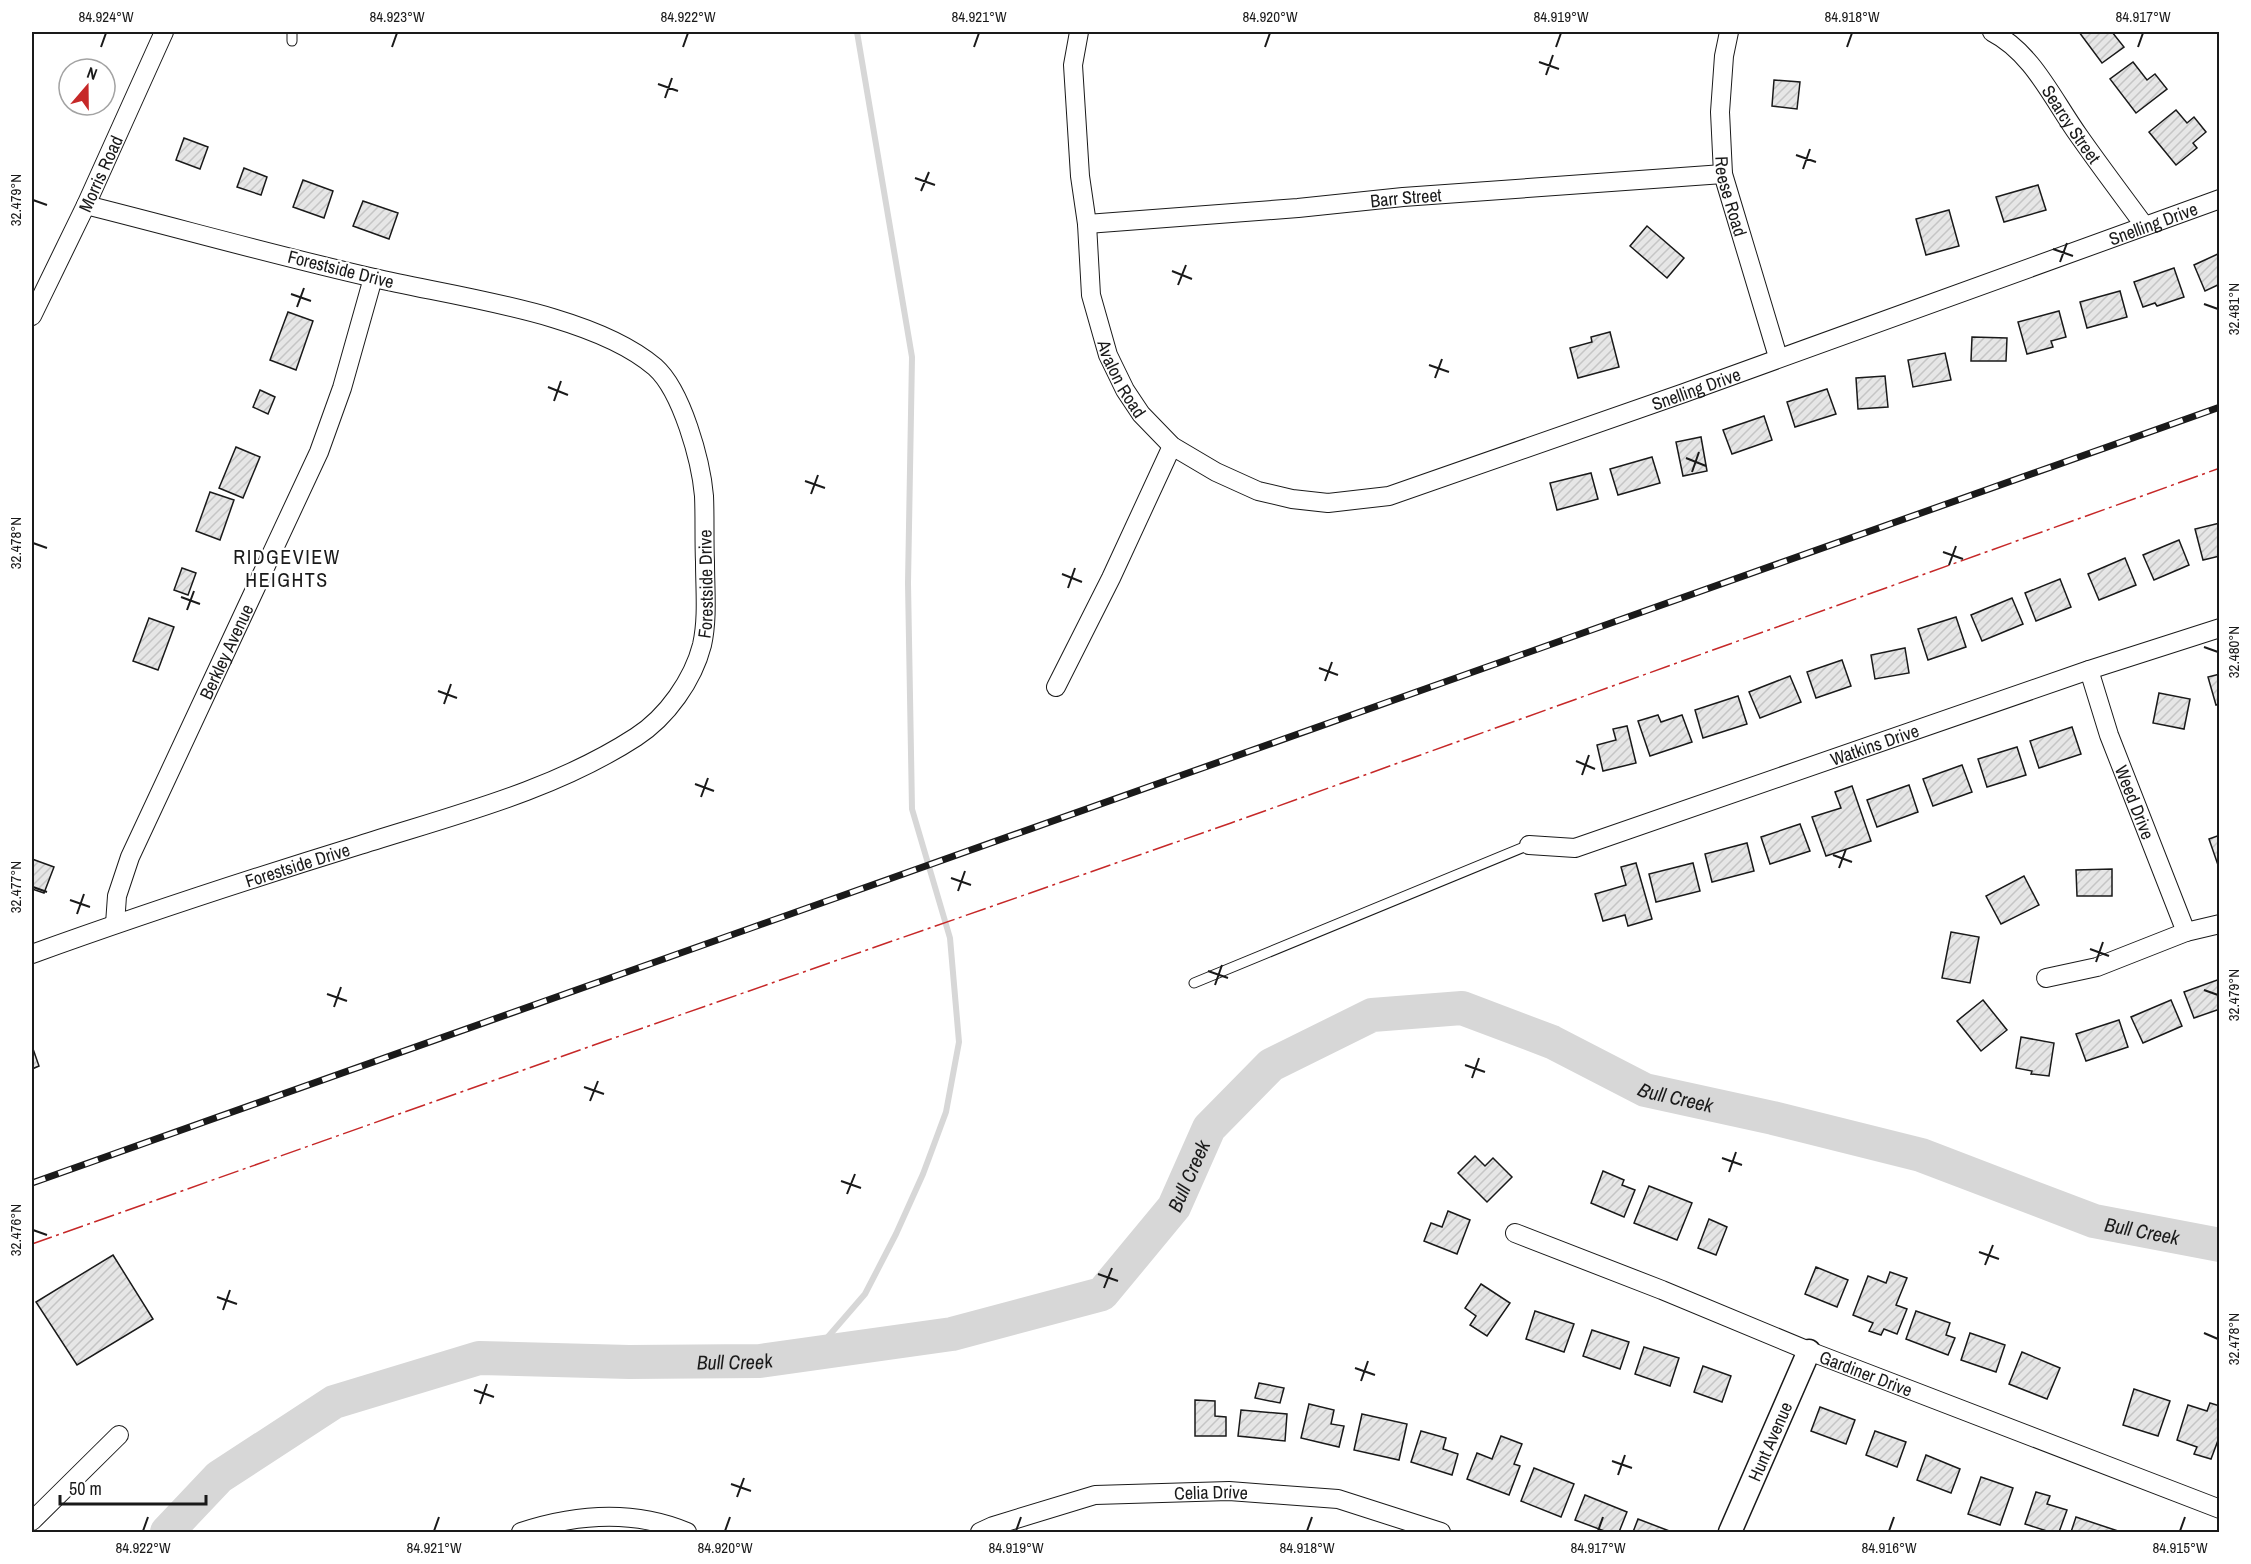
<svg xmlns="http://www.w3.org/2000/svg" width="2251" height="1564" viewBox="0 0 2251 1564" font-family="'Archivo Narrow',sans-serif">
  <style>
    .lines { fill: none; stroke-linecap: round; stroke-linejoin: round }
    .stream { stroke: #d7d7d7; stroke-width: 6 }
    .river { stroke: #d7d7d7; stroke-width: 34 }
    .building { fill: url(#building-hatch); stroke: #1a1a1a; stroke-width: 1.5 }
    .service-casing { stroke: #1a1a1a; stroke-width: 11 }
    .minor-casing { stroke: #1a1a1a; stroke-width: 20 }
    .tertiary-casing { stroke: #1a1a1a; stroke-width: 25 }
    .service { stroke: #fff; stroke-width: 9 }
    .minor { stroke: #fff; stroke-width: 18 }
    .tertiary { stroke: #fff; stroke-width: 22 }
    .rail-casing { stroke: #1a1a1a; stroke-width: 7 }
    .rail { stroke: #fff; stroke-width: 4.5; stroke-dasharray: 14; stroke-linecap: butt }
    .power { stroke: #c62828; stroke-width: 1.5; stroke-dasharray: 21 4.5 3 4.5; stroke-linecap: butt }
    .ticks { fill: none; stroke: #1a1a1a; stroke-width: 2 }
    .labels { text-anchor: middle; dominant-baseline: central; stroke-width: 4.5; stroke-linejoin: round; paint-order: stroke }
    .street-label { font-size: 18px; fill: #1a1a1a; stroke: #fff }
    .neighbourhood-label { font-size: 20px; letter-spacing: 1.5px; fill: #1a1a1a; stroke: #fff }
    .water-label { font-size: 20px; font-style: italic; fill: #1a1a1a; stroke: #fff }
    .neatline { fill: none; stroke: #1a1a1a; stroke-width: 2 }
    .ticks-label { font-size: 15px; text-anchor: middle; fill: #1a1a1a }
  </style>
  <defs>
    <pattern id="building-hatch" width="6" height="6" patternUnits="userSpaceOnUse" patternTransform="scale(1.5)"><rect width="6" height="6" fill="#e6e6e6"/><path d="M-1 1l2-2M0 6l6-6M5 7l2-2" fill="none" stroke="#c5c5c5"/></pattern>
  </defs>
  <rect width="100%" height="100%" fill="#fff"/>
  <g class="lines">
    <polyline class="stream" points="814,1353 865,1294 896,1234 923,1174 946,1112 959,1042 950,938 912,809 908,583 912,357 857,32"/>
    <path class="river" id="s1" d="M167 1532 219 1477 334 1402 479 1358 629 1362 760 1361 952 1334 1102 1294 1174 1207 1209 1128 1271 1065 1372 1015 1462 1008 1552 1042 1645 1090 1773 1118 1921 1155 2094 1221 2220 1245"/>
  </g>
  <g class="building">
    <polygon points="2079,32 2112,32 2124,47 2102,63"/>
    <polygon points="2133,62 2147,80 2155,74 2167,89 2136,113 2110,79"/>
    <polygon points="1774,80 1800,82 1797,109 1772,106"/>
    <polygon points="2176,110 2187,123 2194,117 2206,132 2193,143 2197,148 2176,165 2149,132"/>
    <polygon points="184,138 208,147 200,169 176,160"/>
    <polygon points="244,168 267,177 261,195 237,187"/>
    <polygon points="303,180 333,191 324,218 293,207"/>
    <polygon points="2038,185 2046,210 2004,222 1996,197"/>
    <polygon points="363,201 398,213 389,239 353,226"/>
    <polygon points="1949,210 1959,246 1926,255 1916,219"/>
    <polygon points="1647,226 1684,258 1667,278 1630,246"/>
    <polygon points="2220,253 2220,284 2205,291 2194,265"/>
    <polygon points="2174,268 2184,297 2157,306 2155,303 2143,307 2134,282"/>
    <polygon points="2120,291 2127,317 2087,328 2080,302"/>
    <polygon points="2059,311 2066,337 2051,341 2053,347 2027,354 2018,322"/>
    <polygon points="288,312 313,321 296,370 270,360"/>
    <polygon points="1610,332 1619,367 1578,378 1570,348 1592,342 1591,337"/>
    <polygon points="1972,337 2007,338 2006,361 1971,361"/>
    <polygon points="1945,353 1951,380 1913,387 1908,360"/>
    <polygon points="1885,376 1888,407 1858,409 1856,378"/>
    <polygon points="1827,389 1836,414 1795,427 1787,402"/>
    <polygon points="260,390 275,397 268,414 253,407"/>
    <polygon points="1764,416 1772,440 1732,454 1723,430"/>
    <polygon points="1701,437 1707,471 1683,476 1676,442"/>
    <polygon points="236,447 260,457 243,498 219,488"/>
    <polygon points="1652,457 1660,483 1618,495 1610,469"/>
    <polygon points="1591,473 1598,499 1557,510 1550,483"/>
    <polygon points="210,492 234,500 220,540 196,531"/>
    <polygon points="2220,523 2220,556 2203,560 2195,529"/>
    <polygon points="2179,540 2189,565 2154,580 2143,555"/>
    <polygon points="2125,558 2136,585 2099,600 2088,574"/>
    <polygon points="182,568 196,573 188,595 174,590"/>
    <polygon points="2060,579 2071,607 2036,621 2025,593"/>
    <polygon points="2012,598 2023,624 1982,641 1971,615"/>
    <polygon points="1956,617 1966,647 1928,660 1918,629"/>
    <polygon points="149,618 174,627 158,670 133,661"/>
    <polygon points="1905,648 1909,673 1875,679 1871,655"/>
    <polygon points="1842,660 1851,686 1816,698 1807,672"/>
    <polygon points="2220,674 2220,704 2216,705 2208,677"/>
    <polygon points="1790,676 1801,702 1760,718 1749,692"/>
    <polygon points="2159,693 2190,699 2184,729 2153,723"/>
    <polygon points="1738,696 1747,724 1703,738 1695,710"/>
    <polygon points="1658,715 1661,722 1682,715 1692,742 1650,756 1638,721"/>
    <polygon points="1627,726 1636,763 1603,771 1597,745 1616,740 1613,729"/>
    <polygon points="2072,727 2081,754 2039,768 2030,741"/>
    <polygon points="2017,747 2026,775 1987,787 1978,759"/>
    <polygon points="1962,765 1972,792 1933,806 1923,779"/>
    <polygon points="1909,785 1918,812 1877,827 1867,800"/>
    <polygon points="1852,786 1871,841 1826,856 1812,817 1841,808 1835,792"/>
    <polygon points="1800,824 1810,851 1770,864 1761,837"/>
    <polygon points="2220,835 2220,865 2218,865 2209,839"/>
    <polygon points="1747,843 1754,871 1712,882 1705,854"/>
    <polygon points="32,859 54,867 44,893 32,889"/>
    <polygon points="1636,863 1652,919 1628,926 1625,915 1603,921 1595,894 1626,885 1621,867"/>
    <polygon points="1693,863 1700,891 1656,902 1649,874"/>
    <polygon points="2112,869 2112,896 2077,896 2076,870"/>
    <polygon points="2024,876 2039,905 2001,924 1986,896"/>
    <polygon points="1951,932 1979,937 1970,983 1942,978"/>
    <polygon points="2220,979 2220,1009 2194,1018 2184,992"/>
    <polygon points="1983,1000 2007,1030 1981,1051 1957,1021"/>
    <polygon points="2171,1000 2182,1026 2143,1043 2131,1017"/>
    <polygon points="2119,1020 2128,1047 2086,1061 2076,1034"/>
    <polygon points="2021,1037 2054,1043 2049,1076 2031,1074 2032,1071 2016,1068"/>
    <polygon points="32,1046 39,1066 32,1069"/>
    <polygon points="1475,1156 1485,1166 1493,1158 1512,1177 1487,1202 1458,1173"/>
    <polygon points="1603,1171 1624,1180 1622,1185 1635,1190 1624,1217 1591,1203"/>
    <polygon points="1649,1186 1692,1203 1677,1240 1634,1223"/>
    <polygon points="1448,1211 1470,1220 1457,1254 1424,1241 1431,1223 1442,1227"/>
    <polygon points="1709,1219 1727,1227 1716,1255 1698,1248"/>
    <polygon points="113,1255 153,1319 77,1365 36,1302"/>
    <polygon points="1816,1267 1848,1280 1837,1307 1805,1294"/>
    <polygon points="1890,1272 1907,1278 1896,1305 1907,1309 1897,1334 1884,1329 1881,1335 1869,1331 1873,1323 1853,1315 1868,1276 1886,1283"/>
    <polygon points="1481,1284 1510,1303 1487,1336 1470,1325 1476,1316 1465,1308"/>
    <polygon points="1535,1311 1574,1324 1564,1352 1526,1339"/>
    <polygon points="1916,1311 1950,1323 1946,1335 1955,1338 1948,1355 1906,1339"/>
    <polygon points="1592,1330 1629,1342 1620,1369 1583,1356"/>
    <polygon points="1970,1333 2005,1345 1996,1372 1961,1360"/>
    <polygon points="1644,1347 1679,1358 1670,1386 1635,1374"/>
    <polygon points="2022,1352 2060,1368 2047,1399 2009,1384"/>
    <polygon points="1703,1366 1731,1376 1722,1402 1694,1392"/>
    <polygon points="1259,1383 1284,1388 1280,1403 1255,1398"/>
    <polygon points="2134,1389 2170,1401 2158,1436 2123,1425"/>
    <polygon points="1195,1400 1215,1401 1215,1416 1226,1417 1226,1436 1195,1436"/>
    <polygon points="2210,1403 2220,1406 2220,1435 2211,1459 2194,1454 2197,1447 2177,1440 2188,1405 2207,1411"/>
    <polygon points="1309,1404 1334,1410 1331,1424 1344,1426 1339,1447 1301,1438"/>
    <polygon points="1820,1407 1855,1420 1846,1444 1811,1431"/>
    <polygon points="1241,1410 1287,1414 1285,1441 1238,1436"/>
    <polygon points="1362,1414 1407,1424 1399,1460 1354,1450"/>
    <polygon points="1421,1431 1446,1438 1443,1449 1458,1454 1452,1475 1411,1462"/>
    <polygon points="1875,1431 1906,1442 1897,1467 1866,1455"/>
    <polygon points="1501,1436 1522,1444 1514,1464 1520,1466 1509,1495 1467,1479 1477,1453 1492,1459"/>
    <polygon points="1926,1455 1960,1469 1951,1493 1917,1480"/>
    <polygon points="1534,1468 1574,1484 1561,1517 1521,1501"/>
    <polygon points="1981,1477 2013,1488 2000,1525 1968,1514"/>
    <polygon points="2036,1492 2050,1496 2047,1504 2067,1510 2059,1532 2050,1532 2025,1524"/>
    <polygon points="1585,1495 1627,1512 1619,1532 1607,1532 1575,1520"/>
    <polygon points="2076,1517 2121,1532 2071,1532"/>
    <polygon points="1638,1519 1672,1532 1633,1532"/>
  </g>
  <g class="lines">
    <g class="service-casing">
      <g id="service">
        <polyline points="292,41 292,32"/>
        <polyline points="1194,983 1529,845"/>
      </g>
    </g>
    <g class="minor-casing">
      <g id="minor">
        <path id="s2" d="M1079 32 1073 65 1080 176 1087 224 1091 295 1108 355 1125 390 1141 414 1172 446 1216 472 1258 491 1292 499 1328 503 1389 496 1684 393 2220 199"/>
        <path id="s3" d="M1729 32 1724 56 1720 112 1723 174 1778 357"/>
        <path id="s4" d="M1992 32C2033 53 2053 100 2079 136 2100 166 2122 195 2144 225"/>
        <path id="s5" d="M1087 224 1298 208 1403 197 1723 174"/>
        <path id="s6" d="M32 316 86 205 164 32"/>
        <path id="s7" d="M2089 670 2109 735 2186 932"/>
        <polyline points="1056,687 1111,578 1172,446"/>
        <path id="s8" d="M1529 845 1575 848 2089 670 2220 628"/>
        <path id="s9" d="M115 924 117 896 130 857 319 452 342 388 373 278"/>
        <path id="s10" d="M32 954C140 915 250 879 360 845 454 815 553 791 636 737 667 717 693 680 702 645 708 618 705 589 705 562 704 540 705 518 704 496 701 461 682 391 655 367 592 313 455 297 374 278 277 256 182 229 86 205"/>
        <polyline points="2046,978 2097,967 2186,932 2220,924"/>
        <path id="s11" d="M1515 1233 1662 1290 1809 1351 2220 1509"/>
        <polyline points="32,1521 119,1435"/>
        <path d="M521 1532C576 1514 632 1509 687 1532"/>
        <path id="s12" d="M980 1532 993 1526 1095 1495 1229 1491 1338 1499 1441 1532"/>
      </g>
    </g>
    <g class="tertiary-casing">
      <g id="tertiary">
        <path id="s13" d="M1730 1532 1809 1351"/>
      </g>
    </g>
    <use href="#service" class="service"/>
    <use href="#minor" class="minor"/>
    <use href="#tertiary" class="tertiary"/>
    <g class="rail-casing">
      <polyline id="rail" points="32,1183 2220,407"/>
    </g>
    <use href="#rail" class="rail"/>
    <polyline class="power" points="32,1244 594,1045 1231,823 2220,468"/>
  </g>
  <path class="ticks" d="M101 47 106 33M392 47 397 33M683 47 688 33M974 47 979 33M1265 47 1270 33M1556 47 1561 33M1847 47 1852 33M2138 47 2143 33M1539 62 1559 69M1546 75 1553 55M658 84 678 91M665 98 672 78M1796 155 1816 162M1803 169 1810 149M915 178 935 185M921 191 929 172M33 200 47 205M2053 249 2073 256M2060 262 2067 243M1172 271 1192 279M1178 285 1186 265M291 294 311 301M2204 304 2218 309M297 307 304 288M1429 365 1449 372M1435 378 1442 359M548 387 568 395M554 401 561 381M1686 458 1706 466M1692 472 1699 452M805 481 825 488M811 494 818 475M33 543 47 548M1943 552 1963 559M1949 565 1956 546M1062 574 1082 582M1068 588 1075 568M181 597 200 604M187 610 194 591M2204 647 2218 652M1319 668 1338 675M1325 681 1332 662M438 691 457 698M444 704 451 684M1576 761 1595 769M1582 775 1589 755M695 784 714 791M701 797 708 778M1833 855 1852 862M1839 868 1846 849M951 878 971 885M33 887 47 892M958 891 965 871M70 900 90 907M77 914 84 894M2090 949 2109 956M2096 962 2103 942M1208 971 1228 978M1215 985 1222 965M2204 990 2218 995M327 994 347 1001M334 1007 341 987M1465 1065 1485 1072M1472 1078 1479 1058M584 1087 604 1094M590 1101 598 1081M1722 1158 1742 1165M1729 1172 1736 1152M841 1181 861 1188M847 1194 855 1174M33 1230 47 1235M1979 1252 1999 1259M1985 1265 1993 1245M1098 1274 1118 1281M1104 1288 1112 1268M217 1297 237 1304M223 1310 230 1290M2204 1333 2218 1339M1355 1368 1375 1375M1361 1381 1368 1361M474 1390 494 1397M480 1404 487 1384M1612 1461 1632 1468M1618 1475 1625 1455M731 1484 751 1491M737 1497 744 1478M143 1531 148 1517M434 1531 439 1517M725 1531 730 1517M1016 1531 1021 1517M1307 1531 1312 1517M1598 1531 1603 1517M1889 1531 1894 1517M2180 1531 2185 1517"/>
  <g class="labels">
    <g class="street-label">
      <text stroke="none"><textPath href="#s4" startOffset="123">Searcy Street</textPath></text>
      <text stroke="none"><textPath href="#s6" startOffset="158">Morris Road</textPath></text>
      <text stroke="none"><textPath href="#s3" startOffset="166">Reese Road</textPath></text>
      <text stroke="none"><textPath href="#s5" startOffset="320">Barr Street</textPath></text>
      <text stroke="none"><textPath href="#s2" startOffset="1480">Snelling Drive</textPath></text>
      <text transform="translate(341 269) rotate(14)">Forestside Drive</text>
      <text stroke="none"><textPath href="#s2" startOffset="354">Avalon Road</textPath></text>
      <text stroke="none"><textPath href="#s2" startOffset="994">Snelling Drive</textPath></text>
      <text stroke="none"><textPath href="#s10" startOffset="820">Forestside Drive</textPath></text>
      <text stroke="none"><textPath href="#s9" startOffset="296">Berkley Avenue</textPath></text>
      <text stroke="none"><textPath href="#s8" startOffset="363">Watkins Drive</textPath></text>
      <text stroke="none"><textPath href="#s7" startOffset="140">Weed Drive</textPath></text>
      <text stroke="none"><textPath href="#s10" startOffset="280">Forestside Drive</textPath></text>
      <text stroke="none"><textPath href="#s11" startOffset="378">Gardiner Drive</textPath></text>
      <text stroke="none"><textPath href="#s13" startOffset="99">Hunt Avenue</textPath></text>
      <text stroke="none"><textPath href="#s12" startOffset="237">Celia Drive</textPath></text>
    </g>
    <g class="neighbourhood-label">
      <text x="287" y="556">RIDGEVIEW<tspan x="287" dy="23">HEIGHTS</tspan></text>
    </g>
    <g class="water-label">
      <text stroke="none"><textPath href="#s1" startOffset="1718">Bull Creek</textPath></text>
      <text stroke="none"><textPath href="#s1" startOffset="1142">Bull Creek</textPath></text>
      <text stroke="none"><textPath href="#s1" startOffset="2204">Bull Creek</textPath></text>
      <text stroke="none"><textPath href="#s1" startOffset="620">Bull Creek</textPath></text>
    </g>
  </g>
  <rect width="2251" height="1564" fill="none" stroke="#ffffff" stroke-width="66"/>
  <g transform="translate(87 87) rotate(20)"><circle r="28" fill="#ffffff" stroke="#a3a3a3" stroke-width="1.5"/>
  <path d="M0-4.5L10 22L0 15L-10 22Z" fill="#c62828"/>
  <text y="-9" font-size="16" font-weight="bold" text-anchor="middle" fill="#1a1a1a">N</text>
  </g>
  <path d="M60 1495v9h146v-9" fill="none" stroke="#1a1a1a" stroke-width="3"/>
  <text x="69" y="1495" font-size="18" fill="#1a1a1a" stroke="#ffffff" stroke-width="4.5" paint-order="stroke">50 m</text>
  <rect x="33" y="33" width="2185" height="1498" class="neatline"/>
  <g class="ticks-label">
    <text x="106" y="22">84.924°W</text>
    <text x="397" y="22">84.923°W</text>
    <text x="688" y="22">84.922°W</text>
    <text x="979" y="22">84.921°W</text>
    <text x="1270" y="22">84.920°W</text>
    <text x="1561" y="22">84.919°W</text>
    <text x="1852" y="22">84.918°W</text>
    <text x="2143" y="22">84.917°W</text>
    <text transform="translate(16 200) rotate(-90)" y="5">32.479°N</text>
    <text transform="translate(2234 309) rotate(-90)" y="5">32.481°N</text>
    <text transform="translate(16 543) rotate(-90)" y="5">32.478°N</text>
    <text transform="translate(2234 652) rotate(-90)" y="5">32.480°N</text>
    <text transform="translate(16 887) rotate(-90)" y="5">32.477°N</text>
    <text transform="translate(2234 995) rotate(-90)" y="5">32.479°N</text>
    <text transform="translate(16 1230) rotate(-90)" y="5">32.476°N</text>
    <text transform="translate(2234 1339) rotate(-90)" y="5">32.478°N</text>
    <text x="143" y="1553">84.922°W</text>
    <text x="434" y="1553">84.921°W</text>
    <text x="725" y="1553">84.920°W</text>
    <text x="1016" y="1553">84.919°W</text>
    <text x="1307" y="1553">84.918°W</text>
    <text x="1598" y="1553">84.917°W</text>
    <text x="1889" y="1553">84.916°W</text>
    <text x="2180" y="1553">84.915°W</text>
  </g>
</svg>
